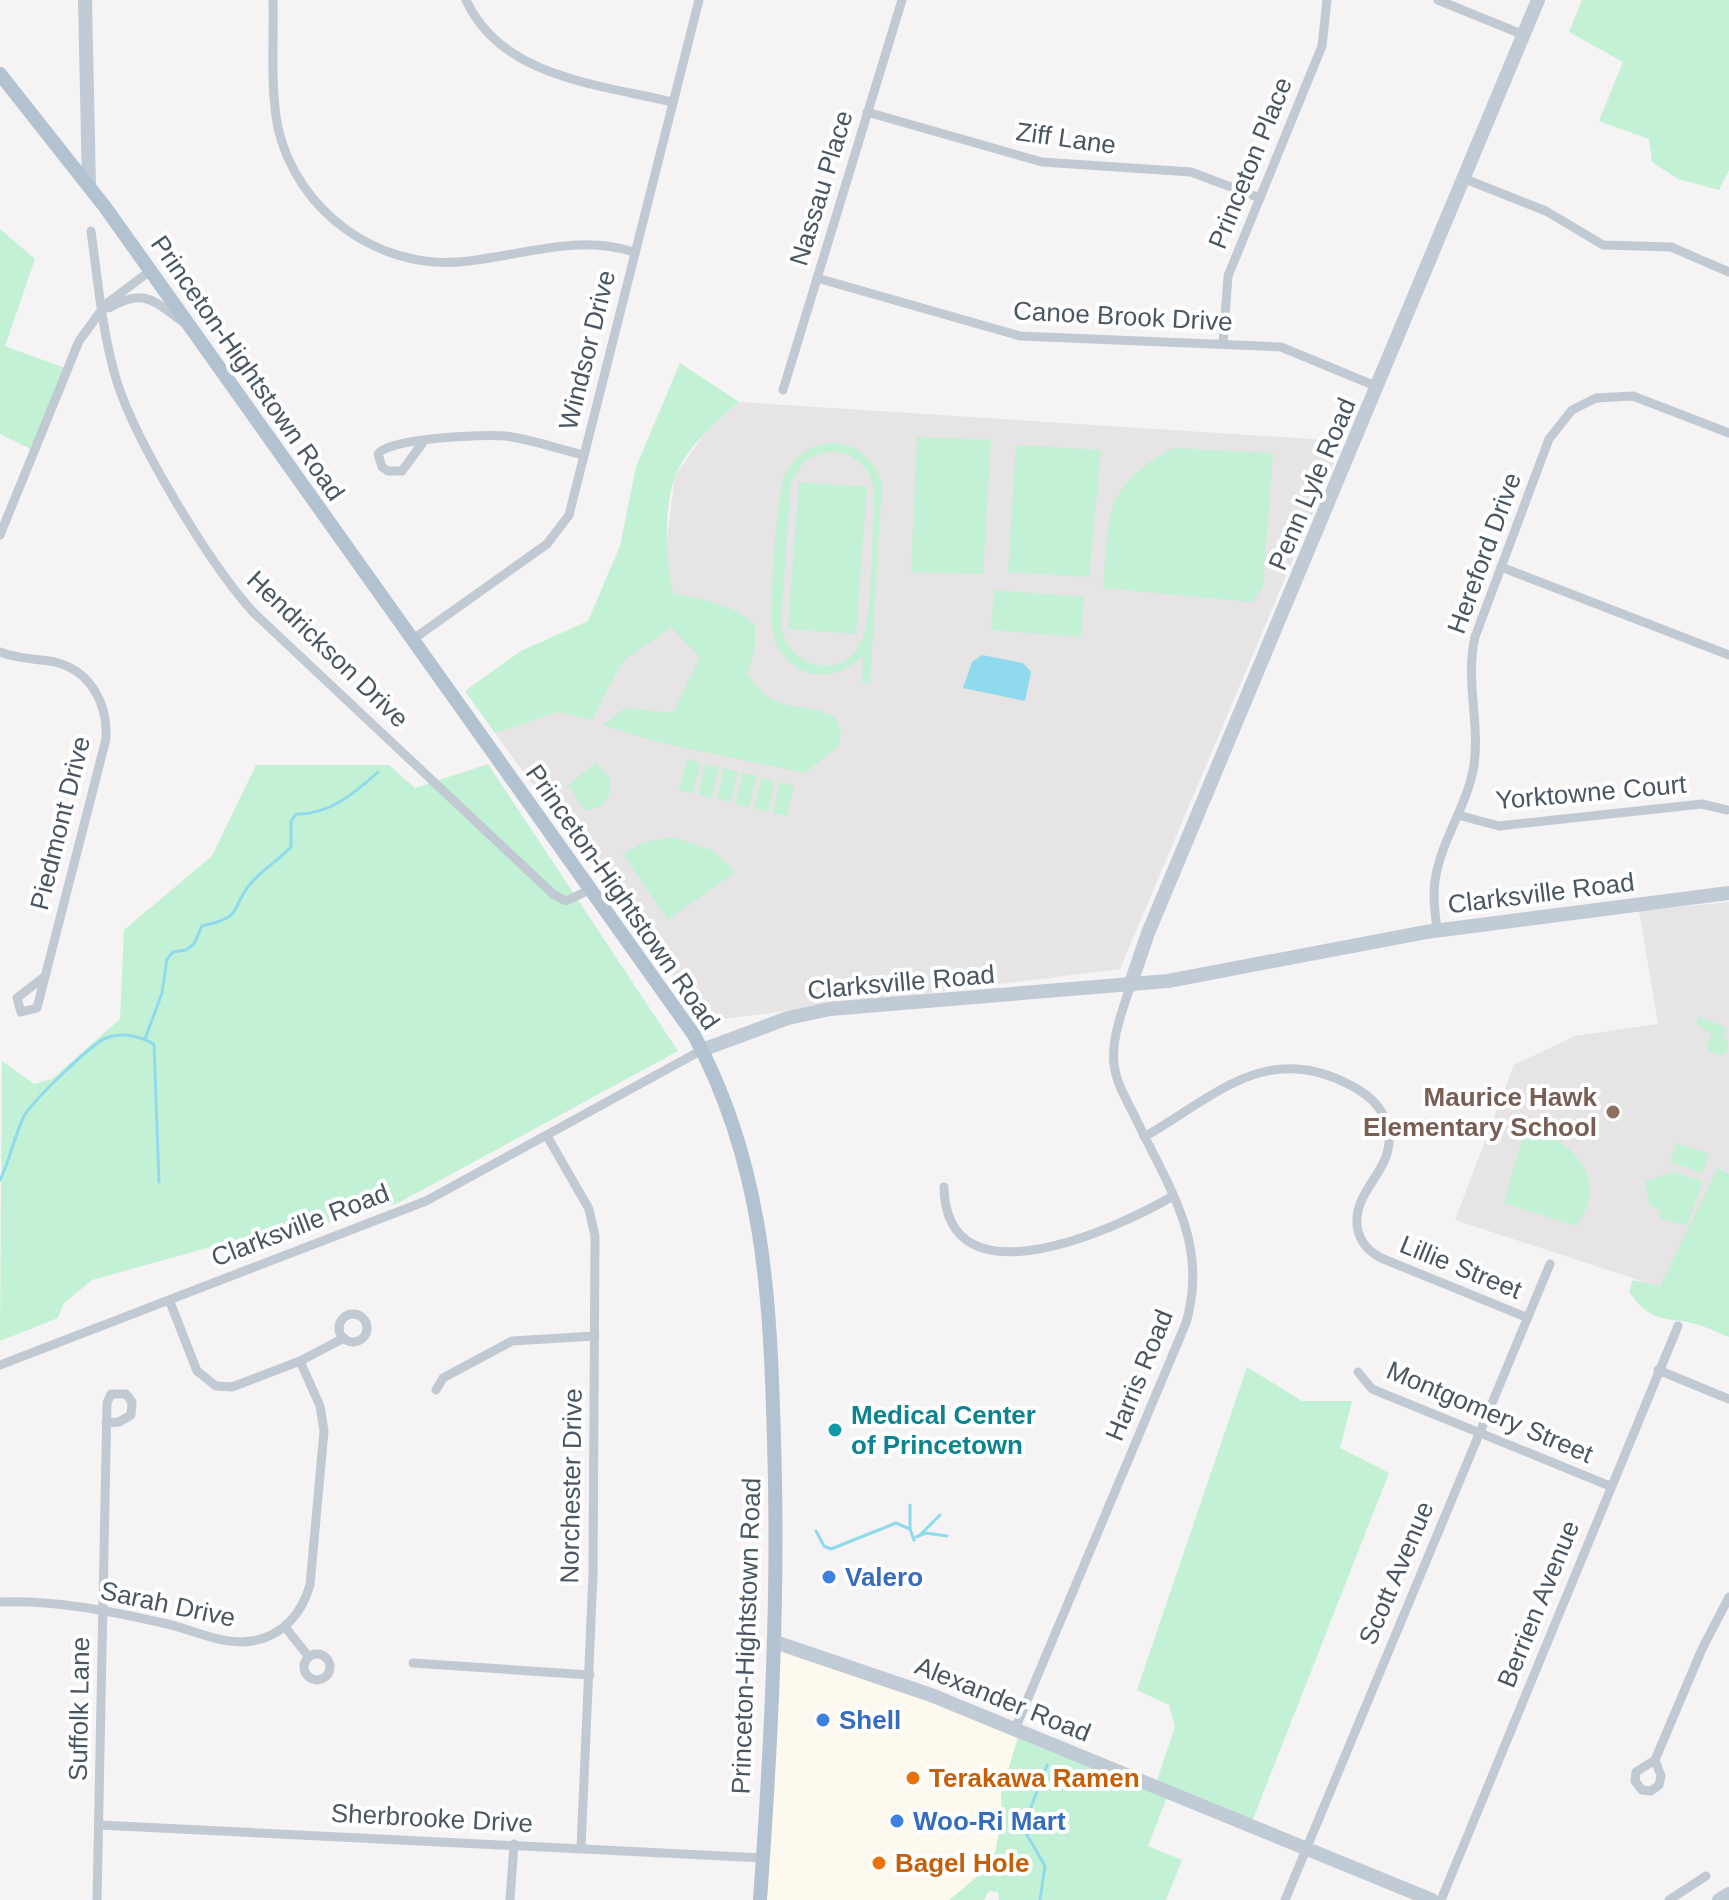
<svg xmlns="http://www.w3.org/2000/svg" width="1729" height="1900" viewBox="0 0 1729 1900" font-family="Helvetica,sans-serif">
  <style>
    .commercial { fill: #fdf9ef }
    .education { fill: #e6e4e5 }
    .green { fill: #c3f1d5; fill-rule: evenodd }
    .water { fill: #90daee }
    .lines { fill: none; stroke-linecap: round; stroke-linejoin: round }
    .stream { stroke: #90daee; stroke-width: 3 }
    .street { stroke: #c1cad2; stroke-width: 9 }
    .secondary { stroke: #c1cbd6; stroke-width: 14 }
    .primary { stroke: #b3c2d1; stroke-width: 14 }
    .education-dot { fill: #8d6e63; stroke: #fff; stroke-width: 3 }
    .culture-dot { fill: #0f9aa8; stroke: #fff; stroke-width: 3 }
    .shop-dot { fill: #3f7fe0; stroke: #fff; stroke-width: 3 }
    .food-dot { fill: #e8710a; stroke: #fff; stroke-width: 3 }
    .labels { text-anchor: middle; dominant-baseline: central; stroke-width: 8; stroke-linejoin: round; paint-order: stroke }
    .street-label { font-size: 26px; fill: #4a5661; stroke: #fff }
    .education-label { font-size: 26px; font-weight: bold; fill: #785e54; stroke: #fff; text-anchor: end }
    .culture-label { font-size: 26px; font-weight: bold; fill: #0d838f; stroke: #fff; text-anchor: start }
    .shop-label { font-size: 26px; font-weight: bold; fill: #366cbe; stroke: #fff; text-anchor: start }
    .food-label { font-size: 26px; font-weight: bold; fill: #c56008; stroke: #fff; text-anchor: start }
  </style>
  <rect width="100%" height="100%" fill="#f5f3f3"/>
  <polygon class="commercial" points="775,1642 1020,1731 1001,1793 1002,1818 995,1852 962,1891 949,1900 760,1900"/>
  <g class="education">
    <polygon points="739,402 1343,441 1120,969 707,1021 495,733 554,692 665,554 675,476 705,433"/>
    <polygon points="1729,902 1729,1174 1719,1168 1660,1287 1455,1220 1514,1065 1575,1036 1658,1024 1639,911"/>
  </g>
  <g class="green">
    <polygon points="1582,0 1729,0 1729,170 1719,190 1678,179 1652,162 1649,139 1599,121 1623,62 1569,32"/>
    <polygon points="0,229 35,259 5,346 67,369 33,450 0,434"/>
    <path d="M680 363 739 402C716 422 686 447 675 477 663 509 666 560 673 593 705 601 730 602 755 625V646L748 674C775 718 799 699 835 717L841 731 839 746 805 773 661 743 603 725 625 708 673 713 700 657 671 627 622 662 592 720 558 712 495 733 465 691 521 651 588 621 620 546 636 467Z"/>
    <polygon points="917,437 991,440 983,574 911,572"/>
    <path d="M837 443C860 447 876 461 882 484L870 684 862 683 863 656C849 669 833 677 813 674 795 670 780 656 774 638 767 614 777 506 783 479 793 455 812 443 837 443ZM824 452C854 449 874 468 874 497 872 529 873 614 862 640 844 684 782 667 781 622L791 482 804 461Z"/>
    <polygon points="1016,445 1101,450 1089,577 1008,572"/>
    <path d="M1173 448 1273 453 1263 587 1252 602 1103 588C1110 513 1101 488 1173 448Z"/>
    <polygon points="799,482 867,487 856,634 788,629"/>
    <polygon points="994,590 1084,597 1081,637 991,630"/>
    <polygon points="687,759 701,763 693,793 679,790"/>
    <polygon points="596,763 610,778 610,793 603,805 585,811 568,785"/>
    <polygon points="488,764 678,1051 398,1203 267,1240 264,1232 92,1280 64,1303 58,1318 0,1341 2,1061 34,1084 52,1079 120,1019 124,930 212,856 256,765 389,765 415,788"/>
    <polygon points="705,764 719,767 712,798 698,794"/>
    <polygon points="724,768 738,772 731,802 717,799"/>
    <polygon points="743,773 757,776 749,807 735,804"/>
    <polygon points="761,778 775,781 768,812 754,808"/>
    <polygon points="780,782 794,786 787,816 773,813"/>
    <polygon points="673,837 714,851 735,872 668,920 623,854 644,842"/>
    <polygon points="1698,1017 1726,1027 1723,1038 1728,1040 1728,1053 1724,1051 1722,1056 1706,1050 1712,1034 1696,1024"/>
    <path d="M1531 1130C1577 1142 1609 1182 1576 1226L1504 1203 1524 1132Z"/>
    <polygon points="1677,1143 1709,1154 1702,1173 1670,1162"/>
    <path d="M1718 1168 1729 1174V1337C1716 1332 1701 1324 1687 1322 1659 1318 1646 1318 1629 1291L1633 1280 1660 1286Z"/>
    <polygon points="1673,1172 1703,1181 1687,1226 1659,1218 1661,1211 1649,1205 1645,1182"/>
    <polygon points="1247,1367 1302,1401 1352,1401 1340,1448 1389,1473 1251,1824 1167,1789 1157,1780 1175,1727 1169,1705 1137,1690"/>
    <polygon points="1020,1731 1169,1792 1148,1846 1182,1860 1166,1900 999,1900 998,1892 989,1891 984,1900 949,1900 977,1877 995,1852 1002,1818 1001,1793"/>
  </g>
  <polygon class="water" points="982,655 1023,663 1031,672 1025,701 963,688 972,662"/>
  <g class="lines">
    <g class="stream">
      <path d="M145 1039 162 993 167 959 173 952 186 950 194 944 202 926C247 916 228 909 252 882 263 869 279 860 291 847V821L296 814C329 815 355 793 378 772"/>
      <path d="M0 1180C10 1160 15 1134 24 1116 32 1102 91 1044 106 1038 121 1032 140 1036 154 1044L159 1182"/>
      <polyline points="910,1505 910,1529 914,1540"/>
      <polyline points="816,1531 824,1546 831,1549 896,1523 910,1529"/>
      <polyline points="920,1535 940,1515"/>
      <polyline points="916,1537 926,1533 947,1536"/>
      <polyline points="1040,1900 1045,1866 1023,1828 1047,1765"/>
    </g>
    <g class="street">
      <path d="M273 0C274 41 270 88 278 128 297 210 375 268 459 262 519 257 574 233 634 252"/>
      <path d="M466 0C502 78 598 84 672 102"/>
      <polyline points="1438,0 1524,35"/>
      <polyline points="867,112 1042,162 1191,172 1260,198"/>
      <polyline points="1465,179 1546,211 1603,245 1671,247 1729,272"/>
      <path d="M91 231C98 281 102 333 117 382 137 444 209 563 253 612L553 894 566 901 589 890"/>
      <polyline points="817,278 1020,336 1281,347 1378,387"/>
      <path d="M109 308C144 287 154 301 183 322"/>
      <polyline points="1223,344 1228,276 1322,46 1327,0"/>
      <polyline points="783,390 902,0"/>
      <path d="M424 441 402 471H388L382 467 378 454C389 438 483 434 505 436 531 439 558 449 584 455"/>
      <polyline points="0,535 79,341 106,304 150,271"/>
      <polyline points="1501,567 1729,655"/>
      <polyline points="412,640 547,544 569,515 699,0"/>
      <path d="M0 652C19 660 36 658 55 662 91 671 108 704 106 739L37 1008 21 1012 17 998 44 977"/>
      <polyline points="1458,815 1499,826 1702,804 1727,810"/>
      <path d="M1437 930C1435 912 1432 893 1436 875 1443 837 1468 804 1474 765 1480 722 1465 680 1475 637L1549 439 1572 410 1596 398 1633 396 1729 433"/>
      <polyline points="547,1136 589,1209 595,1236 593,1575 581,1848"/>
      <path d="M1144 1137C1213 1098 1265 1040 1350 1085 1370 1095 1387 1111 1389 1135 1392 1169 1358 1188 1357 1219 1356 1237 1366 1250 1381 1258L1526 1317"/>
      <path d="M944 1187C946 1309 1120 1227 1173 1196"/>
      <polyline points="170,1302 197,1371 216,1386 232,1387 300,1361 344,1338"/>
      <circle cx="353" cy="1328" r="14"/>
      <polyline points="0,1365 426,1201 702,1050"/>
      <polyline points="1658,1370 1729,1399"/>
      <polyline points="1358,1372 1372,1389 1610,1486"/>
      <polyline points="436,1390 443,1378 512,1341 595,1336"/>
      <path d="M0 1602C55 1600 110 1611 163 1623 192 1629 223 1646 252 1641 283 1636 302 1613 310 1585L324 1431 320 1406 300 1361"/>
      <polyline points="285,1627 309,1657"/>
      <circle cx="317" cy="1667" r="13"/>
      <polyline points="413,1663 590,1675"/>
      <path d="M1015 1729 1186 1323C1209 1244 1170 1190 1137 1121 1128 1102 1116 1084 1114 1064 1111 1037 1123 1011 1130 986"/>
      <polyline points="1655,1760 1702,1649 1729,1597"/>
      <polygon points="1655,1760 1661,1776 1659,1785 1651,1791 1642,1790 1635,1781 1636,1772"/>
      <polyline points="100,1825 763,1858"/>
      <polyline points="97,1900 107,1403 111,1394 126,1394 132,1402 131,1415 119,1422 106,1423"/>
      <polyline points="510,1900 514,1844"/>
      <polyline points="1285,1900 1550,1264"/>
      <polyline points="1441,1900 1678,1326"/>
      <polyline points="1669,1900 1706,1876"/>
    </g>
    <g class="secondary">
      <polyline points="85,0 89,186"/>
      <polyline points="1130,986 1148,933 1538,0"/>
      <polyline points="702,1050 788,1018 830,1009 1168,981 1426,932 1729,893"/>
      <polyline points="775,1642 931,1695 1432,1900"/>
      <polyline points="1719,1900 1729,1894"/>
    </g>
    <path class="primary" d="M0 74 105 207 694 1035C764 1165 770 1296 774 1440 779 1594 771 1747 760 1900"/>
  </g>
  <circle class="education-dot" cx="1613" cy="1112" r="8"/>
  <circle class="culture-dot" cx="835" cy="1430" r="8"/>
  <g class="shop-dot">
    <circle cx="829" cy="1577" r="8"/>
    <circle cx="823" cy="1720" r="8"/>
    <circle cx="897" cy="1821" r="8"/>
  </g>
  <g class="food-dot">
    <circle cx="913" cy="1778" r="8"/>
    <circle cx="879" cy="1863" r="8"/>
  </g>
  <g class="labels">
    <g class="street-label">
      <text transform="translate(1066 138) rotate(8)">Ziff Lane</text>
      <text transform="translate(1250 163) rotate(-68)">Princeton Place</text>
      <text transform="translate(821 188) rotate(-73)">Nassau Place</text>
      <text transform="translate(1123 316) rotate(3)">Canoe Brook Drive</text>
      <text transform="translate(587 350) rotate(-76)">Windsor Drive</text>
      <text transform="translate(248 368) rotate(55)">Princeton-Hightstown Road</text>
      <text transform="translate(1312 484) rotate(-67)">Penn Lyle Road</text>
      <text transform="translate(1484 553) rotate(-70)">Hereford Drive</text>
      <text transform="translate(328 649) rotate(44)">Hendrickson Drive</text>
      <text transform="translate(1591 792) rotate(-5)">Yorktowne Court</text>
      <text transform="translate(60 823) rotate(-76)">Piedmont Drive</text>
      <text transform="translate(1541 893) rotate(-7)">Clarksville Road</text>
      <text transform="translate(623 897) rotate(55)">Princeton-Hightstown Road</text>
      <text transform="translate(901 982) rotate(-5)">Clarksville Road</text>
      <text transform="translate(300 1225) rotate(-21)">Clarksville Road</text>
      <text transform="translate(1461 1267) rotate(22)">Lillie Street</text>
      <text transform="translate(1139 1375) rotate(-68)">Harris Road</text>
      <text transform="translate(1490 1412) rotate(23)">Montgomery Street</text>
      <text transform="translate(571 1486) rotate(-89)">Norchester Drive</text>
      <text transform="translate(1396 1573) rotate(-67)">Scott Avenue</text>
      <text transform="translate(168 1604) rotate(12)">Sarah Drive</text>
      <text transform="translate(1538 1604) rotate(-68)">Berrien Avenue</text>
      <text transform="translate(746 1636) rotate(-88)">Princeton-Hightstown Road</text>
      <text transform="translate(1003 1699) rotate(22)">Alexander Road</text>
      <text transform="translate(79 1709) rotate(-89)">Suffolk Lane</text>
      <text transform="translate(432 1818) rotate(3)">Sherbrooke Drive</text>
    </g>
    <g class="education-label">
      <text x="1597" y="1097">Maurice Hawk<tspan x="1597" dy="30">Elementary School</tspan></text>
    </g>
    <g class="culture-label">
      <text x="851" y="1415">Medical Center<tspan x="851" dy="30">of Princetown</tspan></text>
    </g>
    <g class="shop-label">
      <text x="845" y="1577">Valero</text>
      <text x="839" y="1720">Shell</text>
      <text x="913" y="1821">Woo-Ri Mart</text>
    </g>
    <g class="food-label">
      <text x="929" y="1778">Terakawa Ramen</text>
      <text x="895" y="1863">Bagel Hole</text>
    </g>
  </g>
</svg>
